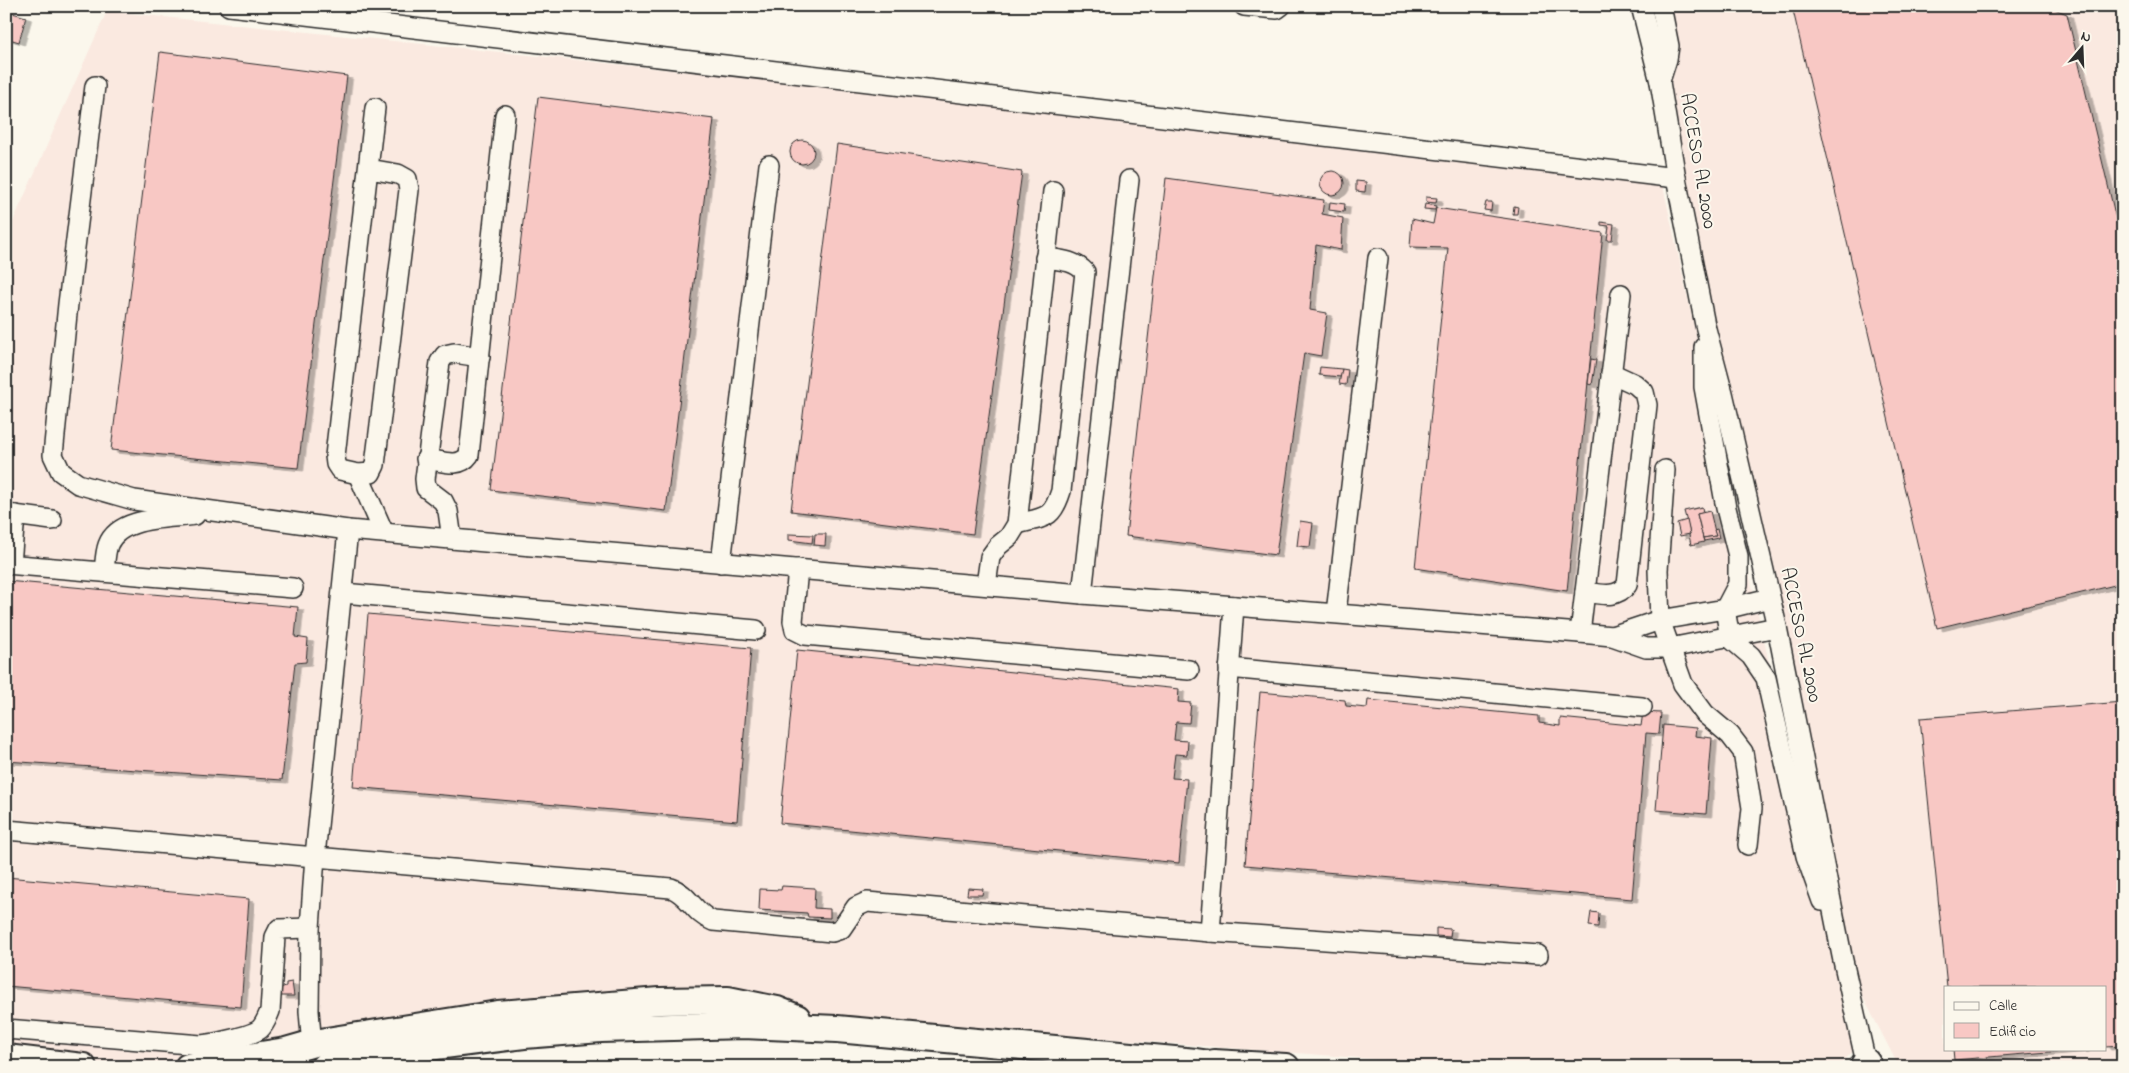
<svg xmlns="http://www.w3.org/2000/svg" width="2129" height="1073" viewBox="0 0 2129 1073" font-family="'Indie Flower',sans-serif">
  <style>
    .built { fill: #fae9e0; fill-rule: evenodd }
    .building { fill: #f8c8c4; stroke: #2b2b2b; filter: url(#shadow) }
    .lines { fill: none; stroke-linecap: round; stroke-linejoin: round }
    .minor-casing { stroke: #2b2b2b; stroke-width: 22 }
    .highway-casing { stroke: #2b2b2b; stroke-width: 30 }
    .minor { stroke: #fbf7ec; stroke-width: 19 }
    .highway { stroke: #fbf7ec; stroke-width: 26 }
    .labels { text-anchor: middle; dominant-baseline: central; stroke-width: 4; stroke-linejoin: round; paint-order: stroke }
    .street-label { font-size: 20px; fill: #2b2b2b; stroke: #fbf7ec }
  </style>
  <defs>
    <filter id="shadow"><feDropShadow dx="5.5" dy="3" stdDeviation="0" flood-color="#0004"/></filter>
  </defs>
  <rect width="100%" height="100%" fill="#fbf7ec"/>
  <filter id="ink" filterUnits="userSpaceOnUse"><feTurbulence type="fractalNoise" baseFrequency=".02" numOctaves="2"/><feDisplacementMap in="SourceGraphic" scale="10" xChannelSelector="R" yChannelSelector="G"/><feConvolveMatrix kernelMatrix="1 2 1 2 8 2 1 2 1" color-interpolation-filters="sRGB"/></filter>
  <g filter="url(#ink)">
    <g class="built">
      <path d="M1637 6H2123V1067H1899L1842 956ZM1945 987H2105V1049H1945Z"/>
      <polygon points="107,11 1660,173 1855,1049 1838,1067 1475,1067 665,1004 231,1067 6,1067 6,237"/>
    </g>
    <g class="building">
      <polygon points="1792,6 2047,6 2067,14 2123,248 2123,583 1937,628"/>
      <polygon points="6,11 26,17 19,42 6,38"/>
      <polygon points="160,52 347,76 298,468 111,450"/>
      <polygon points="538,97 714,119 666,511 491,490"/>
      <circle cx="802" cy="152" r="12"/>
      <polygon points="837,144 1022,172 973,534 791,511"/>
      <circle cx="1332" cy="183" r="12"/>
      <polygon points="1166,178 1324,200 1322,214 1343,218 1341,250 1316,245 1310,310 1327,313 1321,356 1304,353 1276,555 1126,536"/>
      <polygon points="1356,181 1366,182 1365,192 1356,191"/>
      <polygon points="1426,197 1437,198 1436,203 1426,202"/>
      <polygon points="1330,202 1345,204 1344,212 1329,210"/>
      <polygon points="1486,202 1492,202 1491,211 1484,210"/>
      <polygon points="1425,204 1436,206 1435,210 1424,209"/>
      <polygon points="1514,206 1518,207 1517,214 1513,214"/>
      <polygon points="1436,208 1603,233 1567,591 1415,568 1448,248 1410,247 1412,219 1433,224"/>
      <polygon points="1601,222 1614,224 1612,240 1607,240 1609,226 1601,225"/>
      <polygon points="1591,359 1596,360 1592,385 1588,384"/>
      <polygon points="1320,367 1342,369 1341,377 1319,375"/>
      <polygon points="1342,369 1348,370 1346,385 1339,384"/>
      <polygon points="1702,507 1703,513 1697,514 1704,542 1691,545 1689,535 1690,534 1684,511"/>
      <polygon points="1710,511 1716,536 1703,538 1697,514"/>
      <polygon points="1687,520 1690,534 1680,536 1677,523"/>
      <polygon points="1300,521 1313,523 1310,547 1297,546"/>
      <polygon points="1717,529 1719,538 1704,541 1703,538 1716,536 1714,530"/>
      <polygon points="789,534 813,535 812,543 789,540"/>
      <polygon points="815,534 826,534 825,546 814,545"/>
      <polygon points="6,581 298,607 295,637 308,639 306,662 295,663 282,780 6,761"/>
      <polygon points="368,614 751,648 737,821 353,787"/>
      <polygon points="797,650 1179,689 1178,702 1191,703 1189,723 1176,722 1174,740 1188,741 1187,755 1175,754 1172,778 1187,779 1179,863 780,823"/>
      <polygon points="1260,692 1345,700 1346,706 1367,708 1368,700 1539,716 1539,723 1560,726 1560,718 1641,726 1643,712 1661,713 1659,734 1646,733 1632,899 1245,865"/>
      <polygon points="2123,702 2123,1046 2105,1047 2105,987 1947,987 1920,718"/>
      <polygon points="1663,725 1696,728 1695,736 1712,738 1706,814 1656,810"/>
      <polygon points="6,877 249,899 241,1007 6,986"/>
      <polygon points="782,886 815,888 814,908 830,909 830,918 808,917 807,913 759,910 760,889 781,890"/>
      <polygon points="968,888 983,889 982,895 967,895"/>
      <polygon points="1591,912 1599,913 1598,927 1589,926"/>
      <polygon points="1436,928 1451,929 1450,937 1436,936"/>
      <polygon points="292,982 294,996 281,996 280,988 286,986 286,983"/>
      <polygon points="1953,1049 2084,1049 1954,1060"/>
    </g>
    <g class="lines">
      <g class="minor-casing">
        <g id="minor">
          <polyline points="229,6 1676,178"/>
          <polyline points="1244,6 1277,9 1281,6"/>
          <polyline points="1641,6 1660,82 1676,178 1705,325 1723,393 1777,627 1842,956 1867,1067"/>
          <polyline points="1660,81 1667,59 1669,46 1661,6"/>
          <polyline points="95,86 68,304 53,455 61,472 78,484 134,500 348,530 1082,594 1580,633 1612,636 1646,648 1670,648 1777,627"/>
          <polyline points="369,169 398,174 407,179 409,190 375,465 371,473 358,474 340,470 336,464 335,456 375,108"/>
          <polyline points="1704,347 1704,387 1726,508 1738,556 1738,584 1725,609 1730,638 1751,656 1766,678 1806,856 1822,901"/>
          <path d="M426 459C442 461 459 469 469 455L505 115"/>
          <polyline points="1665,470 1658,570 1660,620 1683,684 1705,714 1730,735 1743,752 1752,808 1748,845"/>
          <polyline points="358,474 384,533"/>
          <polyline points="6,514 52,520"/>
          <path d="M1017 524C1044 517 1052 520 1061 491L1085 272C1074 260 1060 260 1045 258"/>
          <polyline points="452,539 448,511 443,501 426,488 425,479 440,362 445,355 454,353 480,357"/>
          <polyline points="721,563 769,165"/>
          <polyline points="6,564 293,588"/>
          <polyline points="11,564 15,515"/>
          <polyline points="798,569 793,621 795,630 805,635 1189,670"/>
          <path d="M104 572C105 564 105 553 108 545 119 516 169 519 195 515"/>
          <polyline points="986,585 990,557 998,546 1009,537 1017,524 1053,191"/>
          <path d="M1585 592C1601 594 1616 599 1627 585L1647 405 1644 392 1635 384 1611 373"/>
          <polyline points="343,593 756,630"/>
          <polyline points="1082,594 1129,180"/>
          <polyline points="1336,613 1378,258"/>
          <polyline points="1580,633 1621,294"/>
          <polyline points="1612,636 1660,620 1725,609 1770,598"/>
          <polyline points="1229,668 1642,707"/>
          <path d="M6 830 671 888C689 894 694 914 713 921L832 932 841 929 856 907 867 902 1210 932 1538 955"/>
          <polyline points="1210,932 1234,606"/>
          <path d="M6 1029 201 1045C212 1044 252 1036 260 1029 265 1024 267 1018 270 1011L275 937 279 929 310 928"/>
          <polyline points="314,1043 311,1035 309,1011 310,928 315,856 348,530"/>
        </g>
      </g>
      <g class="highway-casing">
        <g id="highway">
          <polyline points="6,1058 83,1067"/>
          <polyline points="1214,1063 1286,1067"/>
          <polyline points="188,1067 286,1051 314,1043 498,1014 660,1001 728,1000 777,1010 797,1018"/>
          <polyline points="324,1067 389,1052 524,1035 601,1029 744,1025 837,1029 1196,1062 1231,1067"/>
          <polyline points="1863,1067 1866,1062 1869,1067"/>
        </g>
      </g>
      <use href="#minor" class="minor"/>
      <use href="#highway" class="highway"/>
    </g>
  </g>
  <g class="labels">
    <g class="street-label">
      <text transform="translate(1697 161) rotate(80)">ACCESO AL 2000</text>
      <text transform="translate(1800 635) rotate(78)">ACCESO AL 2000</text>
    </g>
  </g>
  <rect width="2129" height="1073" fill="none" stroke="#fbf7ec" stroke-width="25"/>
  <rect x="12" y="12" width="2104" height="1048" fill="none" stroke="#2b2b2b" stroke-width="2" filter="url(#ink)"/>
  <rect x="1944" y="986" width="162" height="65" fill="#fbf7ec" stroke="#a8a59f"/>
  <rect x="1954" y="1002" width="25" height="8" fill="#fbf7ec" stroke="#a8a59f"/>
  <text x="1989" y="1010" font-size="15" fill="#2b2b2b">Calle</text>
  <rect x="1954" y="1023" width="25" height="15" fill="#f8c8c4" stroke="#a8a59f"/>
  <text x="1989" y="1036" font-size="15" fill="#2b2b2b">Edificio</text>
  <g transform="translate(2082 48) rotate(19)" stroke="#fbf7ec" stroke-width="4" paint-order="stroke">
  <path d="M0-4L9 19L0 12L-9 19Z" fill="#2b2b2b"/>
  <text y="-8" font-size="14" font-weight="bold" text-anchor="middle" fill="#2b2b2b">N</text>
  </g>
</svg>
